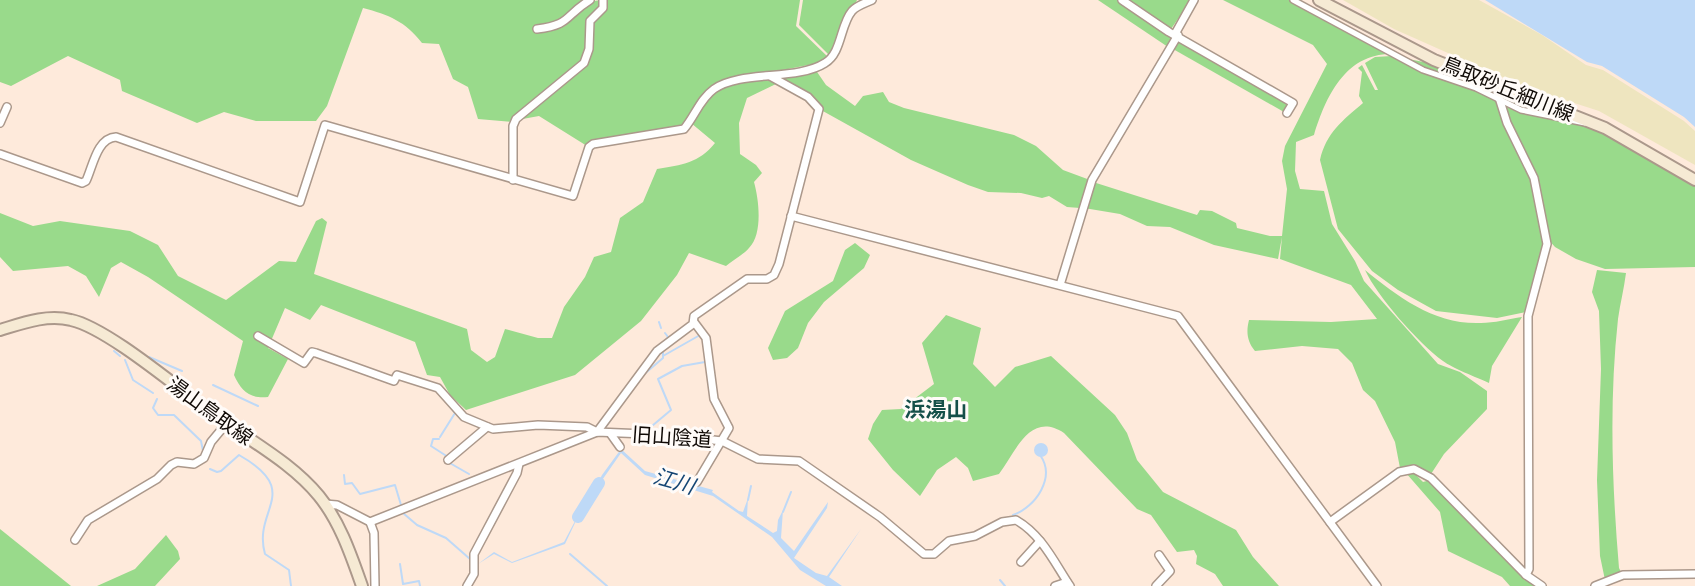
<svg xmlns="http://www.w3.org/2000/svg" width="1695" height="586" viewBox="0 0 1695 586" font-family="Cabin,'Noto Sans JP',sans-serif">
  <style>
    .green { fill: #99da8b }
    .sand { fill: #eee5bf }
    .water { fill: #bed9f7 }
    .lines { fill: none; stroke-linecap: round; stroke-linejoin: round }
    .stream { stroke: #bed9f7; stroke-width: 2 }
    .river { stroke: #bed9f7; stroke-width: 12 }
    .pedestrian-casing { stroke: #ab988b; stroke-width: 8 }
    .minor-casing { stroke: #ab988b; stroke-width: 10 }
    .secondary-casing { stroke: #ab988b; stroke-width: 14 }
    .pedestrian { stroke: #fff; stroke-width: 5 }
    .minor { stroke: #fff; stroke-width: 7 }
    .secondary { stroke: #f6ead4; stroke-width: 10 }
    .labels { text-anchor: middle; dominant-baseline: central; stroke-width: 6; stroke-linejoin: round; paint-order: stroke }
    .street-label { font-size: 20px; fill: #100a06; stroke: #fffbf8 }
    .neighbourhood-label { font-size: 21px; font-weight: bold; fill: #154f49; stroke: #fffbf8 }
    .water-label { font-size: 21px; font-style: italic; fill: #154674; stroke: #fffbf8 }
  </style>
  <rect width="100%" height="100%" fill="#feeadb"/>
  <g class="green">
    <path d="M0 0H586C565 20 563 23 534 25L535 32 565 26C575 15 585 0 602 0L603 3 587 26V51L582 61 513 122 478 119 468 87 453 79 439 44 422 43C405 21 389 15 363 8L327 106 316 121H256L224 112 197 123 122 91 120 80 68 56 11 86 0 82Z"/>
    <polygon points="606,0 800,0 796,26 829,58 823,62 723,82 684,126 587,146 539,116 517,120 582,67 592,24 606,8"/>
    <polygon points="803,0 857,0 830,56 799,25"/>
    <polygon points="1098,0 1119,0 1173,37 1168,47"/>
    <polygon points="1125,0 1191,0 1171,29"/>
    <path d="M1223 0H1289L1354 36 1394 54C1346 52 1326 96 1314 135L1296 142 1295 171 1300 189 1324 191 1332 224 1355 261 1364 281 1438 364 1460 372 1487 391V409L1444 454 1431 474 1416 466 1400 468 1395 442 1375 401 1363 390 1352 363 1338 349 1302 346 1255 351C1247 341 1246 332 1249 320L1331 322 1377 319 1351 285 1280 259 1282 237 1278 259 1214 245 1170 227 1147 226 1120 214 1084 208 1093 182 1197 215 1200 210 1212 211 1236 223 1237 228 1270 236H1282L1287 189 1282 161 1285 146 1327 64 1313 45Z"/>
    <polygon points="1179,38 1282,100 1290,105 1284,112 1173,49"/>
    <path d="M1392 56 1496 98 1533 182 1543 239V250L1526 312 1497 318 1436 311 1398 290 1372 271 1338 229 1320 160C1326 133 1343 120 1363 103L1359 96 1362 72 1358 68 1362 65 1375 90H1378L1365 63 1375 57Z"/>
    <polygon points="1403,58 1439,65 1491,88 1495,96 1428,71"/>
    <polygon points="815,69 826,85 855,106 863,96 883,92 889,102 904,108 1014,135 1036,146 1063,170 1090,180 1080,208 1067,207 1049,196 1042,198 1021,193 988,192 968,185 911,160 821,110 813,98 775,77"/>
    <path d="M760 79 778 83 747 98 739 123 740 154 756 165 762 173 754 182C759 200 763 234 749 248 743 255 733 260 726 266L689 253 677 275 641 321 575 375 466 410 450 395 440 377 427 375 415 342 321 305 310 320 285 308 268 348 288 359 268 397C250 399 241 391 234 375L243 341 148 277 121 262 111 268 99 297 86 276 68 266 13 271 0 257V213L33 226 60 221 130 231 158 245 178 276 226 300 279 261 296 262 316 221 322 218 327 222 314 274 467 329 471 350 487 362 495 357 505 329 538 338H552L564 307 585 277 594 257 611 252 620 218 643 202 657 169C682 165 699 163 715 143L691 123C715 86 716 86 760 79Z"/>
    <polygon points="1500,91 1583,123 1519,108 1501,100"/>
    <polygon points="1502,102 1539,116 1587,125 1695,184 1695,267 1605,269 1576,259 1555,247 1547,238 1539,201"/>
    <polygon points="855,243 870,255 864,268 824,302 808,323 798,348 787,358 773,360 768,348 785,311 833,281 845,250"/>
    <path d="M1365 270C1398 297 1435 325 1481 323 1494 323 1509 319 1522 317L1492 366 1489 383C1476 377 1452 368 1443 361 1419 344 1377 296 1365 270Z"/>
    <path d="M1597 270 1626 273C1624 289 1620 304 1618 319 1609 401 1612 486 1619 568L1622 574H1612L1605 580 1600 556 1597 480 1601 369 1599 311 1592 292Z"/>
    <path d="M946 315 981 328 973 364 995 387 1015 367 1051 356 1115 415 1127 433 1137 460 1163 492 1236 530 1253 557 1279 586H1223L1215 574 1196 564 1197 556 1194 550 1177 552 1151 515 1137 509 1064 433C1030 411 1016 451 999 474L973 481 968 468 956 457 937 470 920 496 893 470 868 439 873 424 882 410 901 409 934 384 922 343Z"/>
    <polygon points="1406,473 1415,474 1423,482 1430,480 1535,586 1510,586 1502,577 1448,551 1440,512"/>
    <polygon points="0,529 71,586 0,586"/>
    <polygon points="166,535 178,551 180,559 155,586 97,586 135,569"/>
  </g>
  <polygon class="sand" points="1343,0 1479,0 1542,35 1586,65 1603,70 1684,121 1695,131 1695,165 1599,111 1522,86 1394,29"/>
  <g class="water">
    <polygon points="1485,0 1695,0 1695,127 1684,117 1602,66 1587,62"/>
    <circle cx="1041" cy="450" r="7"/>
    <polygon points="621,449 645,471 713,490 712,492 739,511 743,512 748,498 747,516 773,533 777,531 778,520 783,510 781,538 794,551 828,502 827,508 794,558 816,573 827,576 861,529 829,577 842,586 826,586 800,570 772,537 713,496 645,475 621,453 591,496 602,475"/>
    <polygon points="584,504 565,544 512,563 494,554 478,564 494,552 512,562 564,542"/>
  </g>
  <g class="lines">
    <g class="stream">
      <polyline points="659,322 661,328"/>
      <polyline points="665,341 668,337 665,333"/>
      <polyline points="114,351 120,356"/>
      <polyline points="663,356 700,335"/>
      <polyline points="149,357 182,371"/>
      <polyline points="125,360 133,380 153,393"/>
      <polyline points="642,376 663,358 663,350"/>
      <polyline points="213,385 258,406"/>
      <polyline points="157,399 153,408 158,415 174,415 201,441 203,451"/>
      <polyline points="605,428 621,405"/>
      <polyline points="646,431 671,410 658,379 682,366 705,362"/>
      <polyline points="440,437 455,413 448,404"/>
      <polyline points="439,439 433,439 431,446 448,457"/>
      <polyline points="448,462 469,474"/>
      <path d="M210 469 217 472 221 471 239 455C304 492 252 509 265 554L289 570 291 586"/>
      <polyline points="344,475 345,484 352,483 360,494 395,485 401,505"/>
      <polyline points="748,500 751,486"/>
      <polyline points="783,512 791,492"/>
      <polyline points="403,513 417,525 446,538 470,559"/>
      <path d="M1013 515C1036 507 1056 477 1040 455"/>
      <polyline points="570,554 607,586"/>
      <polyline points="400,564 403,584 419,581 420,586"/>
      <polyline points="1000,580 1005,586"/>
    </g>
    <polyline class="river" points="578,517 599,483"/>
    <g class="pedestrian-casing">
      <polyline id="pedestrian" points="1293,0 1423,70 1476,88 1521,110 1585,123"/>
    </g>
    <g class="minor-casing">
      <g id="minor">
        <polyline points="1122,0 1169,32 1293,103 1287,113"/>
        <path d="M537 29C571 25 564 16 590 0"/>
        <polyline points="1175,34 1194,0"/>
        <polyline points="0,123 7,107"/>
        <path d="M0 154 82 183 86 181C93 166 97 138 116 137L300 202 325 125 573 196 589 147 593 144 684 129C695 116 700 99 714 89 741 70 797 81 825 63 842 53 840 25 852 11 857 5 866 3 872 0"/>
        <polyline points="513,180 513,126 516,119 584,63 589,49 590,21 603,8 603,0"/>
        <polyline points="791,216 1178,316 1377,586"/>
        <polyline points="1060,285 1092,180 1178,35"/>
        <polyline points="694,322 706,338 714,399 729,428 697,482"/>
        <polyline points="258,336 304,363 312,352 316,353 394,381 397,375 438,388 464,417 493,429 538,425 587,427 597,432 657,351 693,324 694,316 747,279 767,279 774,275 779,264 819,109 808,97 770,76"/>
        <polyline points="610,433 620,447"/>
        <polyline points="448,460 487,427"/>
        <path d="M325 504 337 505 370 522 597 432 669 435 722 441 758 459 799 461 880 517 924 554H934L949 541 975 536 1002 522 1016 520C1042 535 1054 562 1070 586"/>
        <polyline points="370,522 374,533 375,586"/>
        <polyline points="1330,522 1399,472 1414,469 1431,478 1526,575 1529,569 1528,316 1547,244 1534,178 1507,123 1495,85"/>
        <polyline points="75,540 88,520 157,479 171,465 177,462 194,464 204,458 211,442 226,424"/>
        <polyline points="1021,562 1040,541"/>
        <polyline points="1526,575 1542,586"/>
        <polyline points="467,586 474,574 474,554 517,473 519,464"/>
        <polyline points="1055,586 1067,582"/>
        <polyline points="1156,586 1170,571 1159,555"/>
        <polyline points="1595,586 1623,575 1695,574"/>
      </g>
    </g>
    <g class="secondary-casing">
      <g id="secondary">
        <polyline points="1319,0 1434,60 1605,128 1695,180"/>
        <path d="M0 330C23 323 47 314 71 320 108 328 181 391 215 415 250 441 291 462 319 496 340 522 351 555 362 586"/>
      </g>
    </g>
    <use href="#pedestrian" class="pedestrian"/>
    <use href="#minor" class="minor"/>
    <use href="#secondary" class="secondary"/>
  </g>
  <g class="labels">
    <g class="street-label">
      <text transform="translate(1508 89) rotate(22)">鳥取砂丘細川線</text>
      <text transform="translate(210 411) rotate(36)">湯山鳥取線</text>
      <text transform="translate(672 437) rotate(4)">旧山陰道</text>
    </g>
    <g class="neighbourhood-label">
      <text x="936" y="409">浜湯山</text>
    </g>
    <g class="water-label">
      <text transform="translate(674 481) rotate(16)">江川</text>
    </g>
  </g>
</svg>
